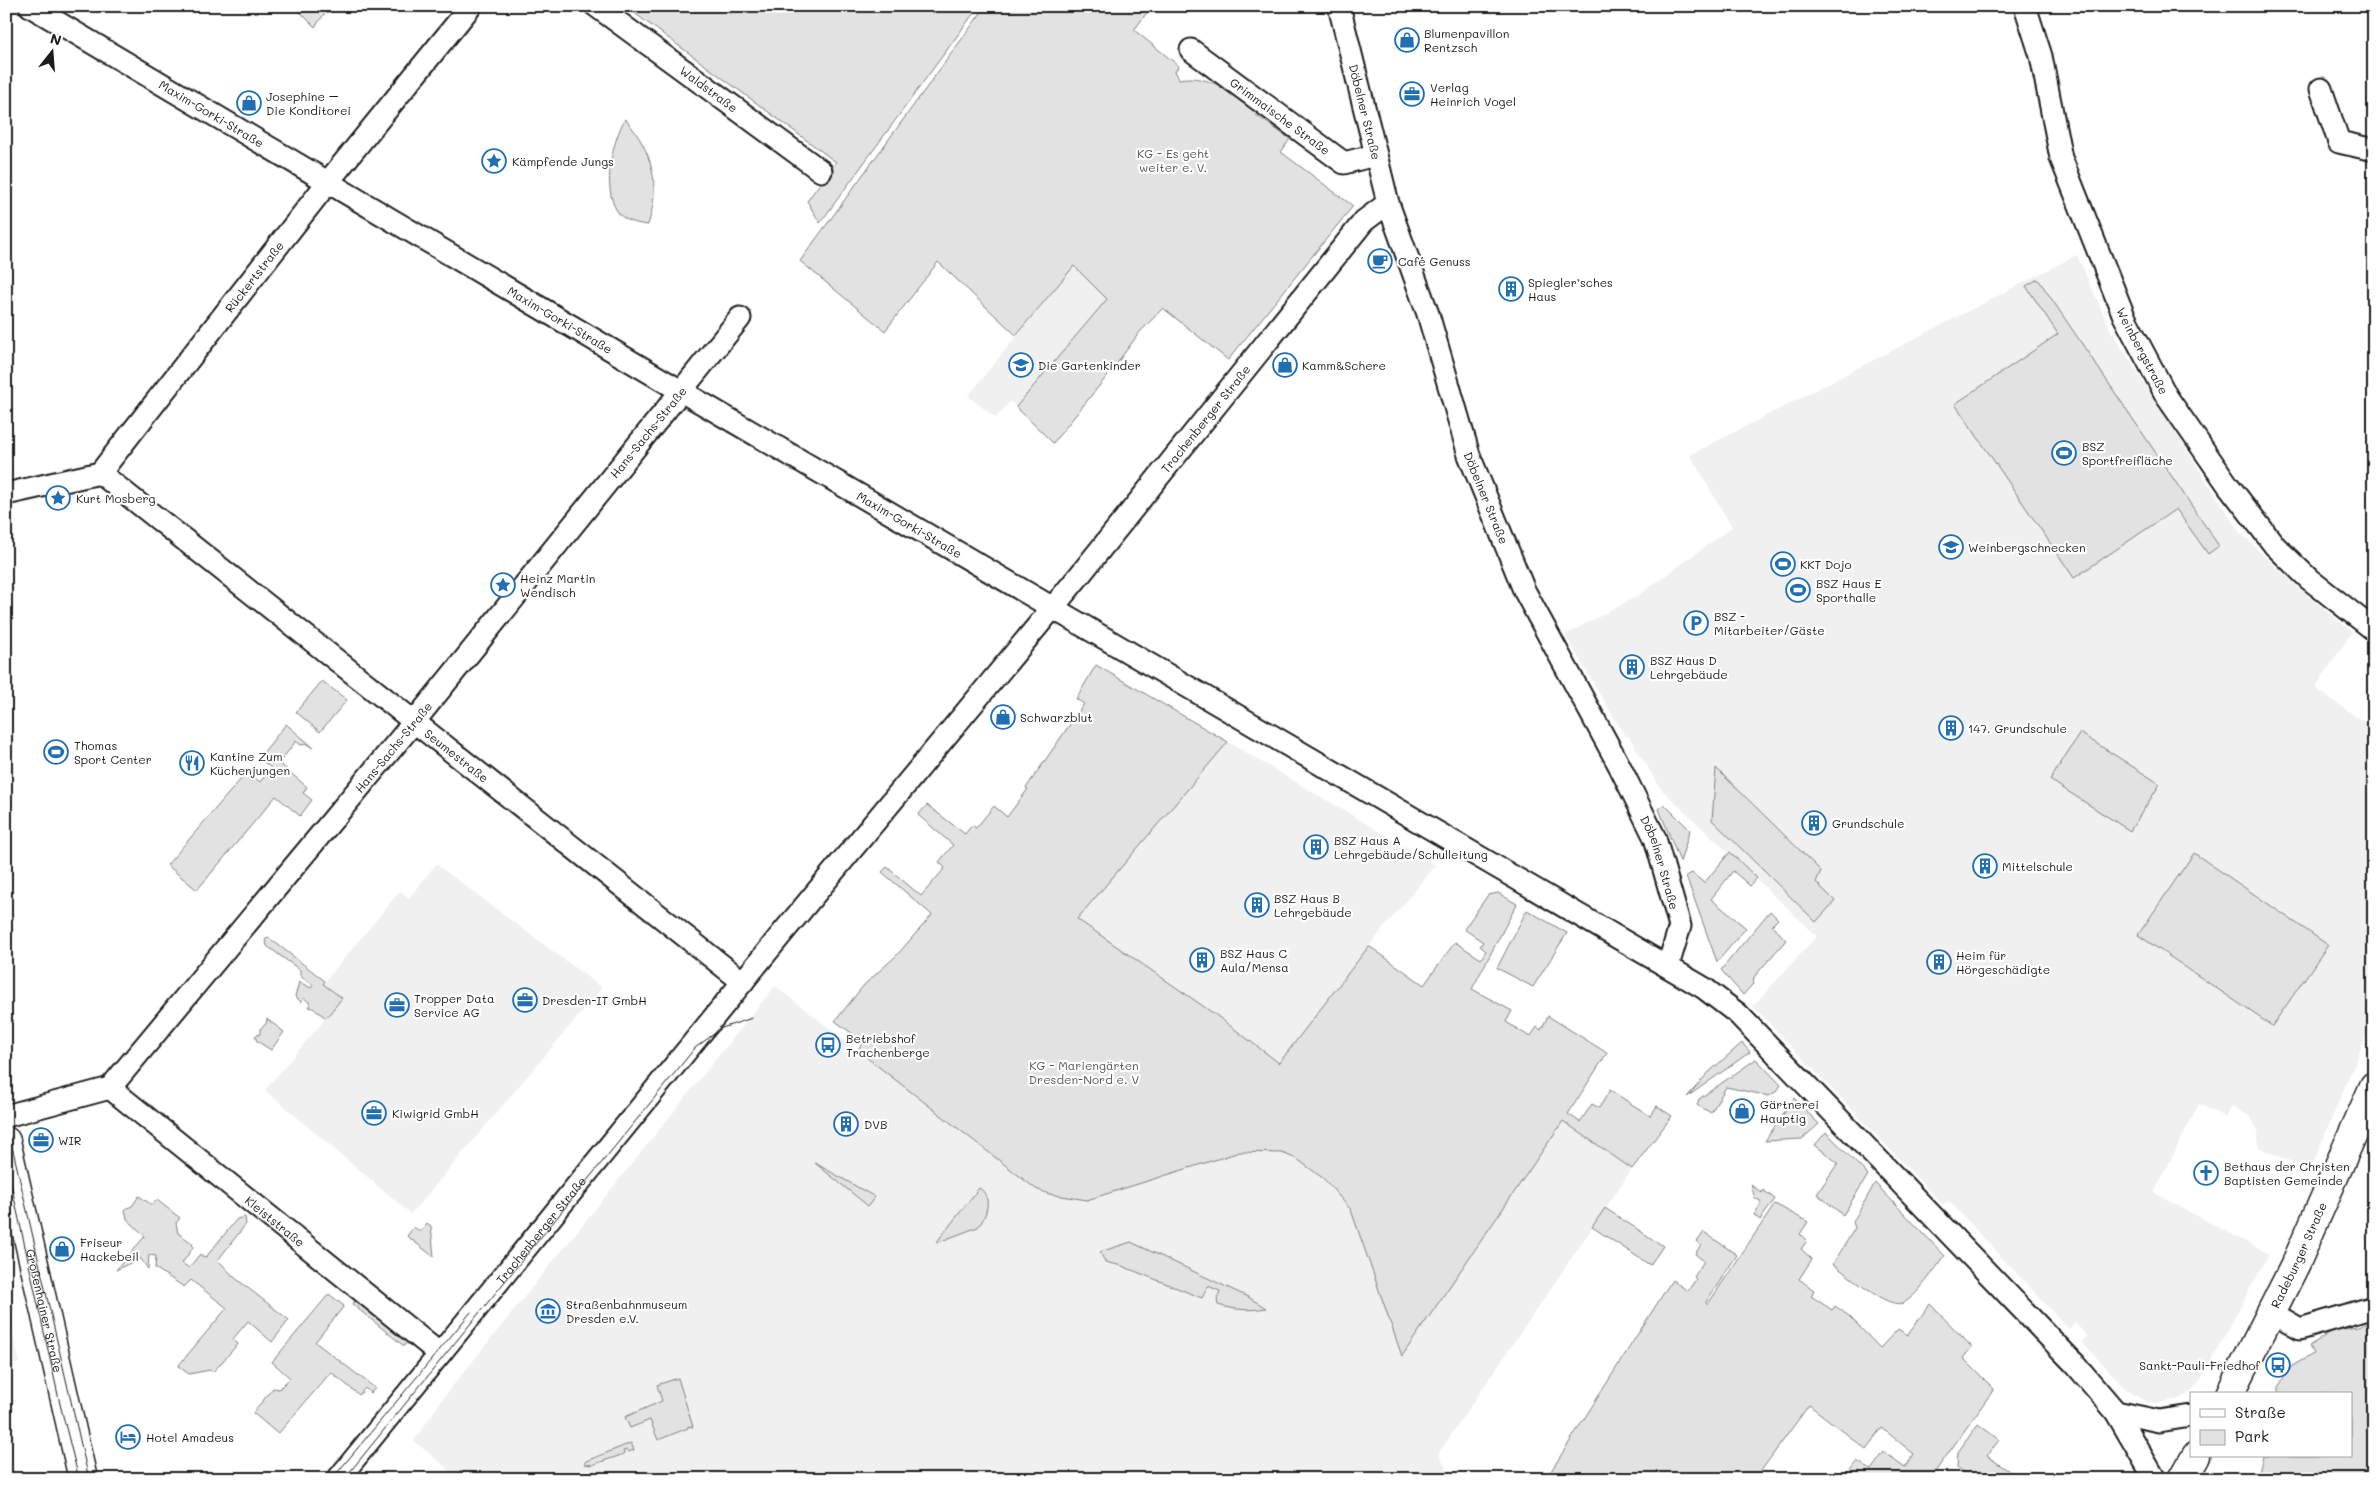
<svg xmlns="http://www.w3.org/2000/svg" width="2380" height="1485" viewBox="0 0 2380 1485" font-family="Mali,sans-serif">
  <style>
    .built { fill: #f0f0f0 }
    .green { fill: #e2e2e2; stroke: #7f7f7f }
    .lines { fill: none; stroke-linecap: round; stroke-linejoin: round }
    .minor-casing { stroke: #1c1c1c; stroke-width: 25 }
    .major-casing { stroke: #1c1c1c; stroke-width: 31 }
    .minor { stroke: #fff; stroke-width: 21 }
    .major { stroke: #fff; stroke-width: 28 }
    .tram { stroke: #1c1c1c; stroke-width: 1 }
    .labels { text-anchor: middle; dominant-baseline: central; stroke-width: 4.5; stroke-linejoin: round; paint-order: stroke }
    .poi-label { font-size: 12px; fill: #1c1c1c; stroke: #fff; text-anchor: start }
    .street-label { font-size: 12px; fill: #1c1c1c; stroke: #fff }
    .park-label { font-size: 12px; fill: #575757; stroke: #fff }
  </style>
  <rect width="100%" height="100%" fill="#fff"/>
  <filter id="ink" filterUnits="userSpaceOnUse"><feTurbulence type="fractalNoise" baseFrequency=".02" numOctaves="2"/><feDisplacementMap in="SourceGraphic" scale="10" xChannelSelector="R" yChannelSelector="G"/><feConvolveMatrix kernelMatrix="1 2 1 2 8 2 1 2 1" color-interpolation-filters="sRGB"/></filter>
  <g filter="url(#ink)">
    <g class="built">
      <polygon points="2077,255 2111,331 2240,533 2298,587 2352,632 2315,688 2374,729 2374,1017 2310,1170 2258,1147 2258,1131 2250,1116 2231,1106 2225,1117 2199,1104 2154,1193 2269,1254 2201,1379 2188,1394 2179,1399 2157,1403 2146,1402 2126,1389 2082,1342 2087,1336 2075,1323 2069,1329 1949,1201 1943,1205 1753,1006 1817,936 1661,789 1628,735 1625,736 1565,635 1639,595 1732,527 1690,455"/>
      <polygon points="1073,266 1107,298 1016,407 1010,401 996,418 968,396"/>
      <polygon points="1228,742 1436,865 1369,946 1279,1063 1216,1015 1076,919"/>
      <polygon points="436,864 602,988 411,1214 265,1090 342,999 323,984 400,891 409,898"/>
      <polygon points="775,986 1036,1189 1049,1194 1087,1200 1240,1152 1282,1153 1297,1159 1324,1179 1351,1210 1402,1355 1563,1120 1632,1169 1438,1454 1454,1479 447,1479 447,1468 414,1441 443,1398"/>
      <polygon points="6,1308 20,1363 6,1366"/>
    </g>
    <g class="green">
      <polygon points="294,6 330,6 315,27"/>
      <polygon points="625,6 979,6 820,223 807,201 836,162"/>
      <path d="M986 6H1152L1134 30 1179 66 1175 71 1179 79C1209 73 1236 95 1258 111L1256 115 1290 139 1281 152 1353 206 1228 360 1163 308 1139 333 1112 370 1053 443 1016 407 1107 299 1074 266 1016 335 938 262 885 331 800 261Z"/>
      <path d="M625 119C653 151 661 185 648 225 638 224 623 221 617 211 602 187 612 142 625 119Z"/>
      <polygon points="2038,279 2219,546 2208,554 2176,509 2074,578 1955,404 2058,334 2026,286"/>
      <polygon points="1096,665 1228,742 1077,919 1216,1015 1279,1063 1369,946 1424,985 1455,942 1481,959 1486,951 1480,946 1483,942 1464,929 1488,895 1498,893 1517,904 1472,989 1512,1011 1506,1022 1530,1037 1537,1027 1541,1030 1548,1016 1607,1053 1568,1114 1580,1122 1592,1104 1599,1108 1610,1090 1650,1116 1657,1106 1672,1116 1632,1169 1563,1121 1402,1356 1351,1210 1324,1179 1297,1159 1282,1153 1240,1152 1087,1200 1049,1194 1036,1189 857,1050 864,1042 835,1021 864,985 896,956 932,915 882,872 887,867 921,896 945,868 939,862 953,845 918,815 927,805 965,834 972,825 976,828 994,806 1007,817 1028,789 1026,788 1084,704 1076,699"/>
      <polygon points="322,681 347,700 320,732 296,712"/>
      <polygon points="286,724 313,747 312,748 307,744 301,745 296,741 279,763 307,787 303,793 312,800 300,816 276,796 197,890 167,865 247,772 260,782 271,768 259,758"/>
      <polygon points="2080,733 2160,784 2130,831 2050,780"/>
      <polygon points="1716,768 1821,871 1816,882 1835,901 1816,922 1712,820"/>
      <polygon points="1664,804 1690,830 1680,862 1659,809"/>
      <polygon points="1730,852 1757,878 1750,886 1733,871 1711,899 1746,928 1717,962 1686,876 1692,873 1704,883"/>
      <polygon points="2194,853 2328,945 2272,1026 2138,935"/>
      <polygon points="1527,910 1567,933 1533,987 1497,968"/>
      <polygon points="1770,911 1778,919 1772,925 1786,940 1754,977 1753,984 1743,995 1721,970"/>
      <polygon points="268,937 325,981 323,984 342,998 326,1018 313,1008 309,1007 311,1004 304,998 301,1002 295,996 299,982 311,988 313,985 300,976 300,970 267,946 265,940"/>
      <polygon points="267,1019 284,1032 271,1050 257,1041 255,1036 260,1034 260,1029 266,1024"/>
      <polygon points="1742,1043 1750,1052 1687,1097 1708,1073"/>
      <polygon points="1756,1059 1781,1085 1777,1091 1769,1096 1726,1087 1711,1113 1697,1105 1699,1099"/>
      <polygon points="1794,1098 1819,1124 1802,1139 1765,1141"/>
      <polygon points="1826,1132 1868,1175 1843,1215 1817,1194 1838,1163 1815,1145"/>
      <polygon points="815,1163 875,1197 868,1206"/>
      <path d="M1875 1183 1945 1256C1935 1268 1917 1297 1903 1303 1887 1309 1847 1274 1833 1264L1855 1228 1853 1222Z"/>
      <polygon points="1751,1185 1762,1193 1763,1190 1775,1199 1760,1220 1754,1215 1762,1202 1755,1198"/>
      <path d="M979 1188C993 1196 987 1216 978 1227L936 1243Z"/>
      <polygon points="139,1196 152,1205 157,1200 180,1218 176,1223 178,1233 192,1243 193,1248 182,1263 189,1268 199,1255 206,1257 237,1219 245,1217 246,1224 218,1260 234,1277 289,1320 272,1342 248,1321 233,1339 238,1344 213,1372 210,1370 189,1374 178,1366 227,1308 191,1280 184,1287 155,1268 156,1256 149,1255 148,1269 140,1258 116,1270 145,1236 127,1219 125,1209 132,1206"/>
      <polygon points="1775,1204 1808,1222 1800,1234 1807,1241 1801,1249 1812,1259 1799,1279 1814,1290 1811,1296 1832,1310 1835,1306 1849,1316 1880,1348 1898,1329 1907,1335 1930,1304 1972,1347 1963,1358 1994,1389 1930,1479 1843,1479 1857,1461 1871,1470 1884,1452 1905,1467 1914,1454 1882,1428 1866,1449 1809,1405 1755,1479 1546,1479 1672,1280 1688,1291 1696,1279 1694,1277 1704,1261 1695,1254 1701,1245 1697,1242 1704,1232 1737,1255 1706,1302 1708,1304"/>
      <polygon points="1605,1208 1663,1246 1650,1265 1592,1227"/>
      <polygon points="427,1223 431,1226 434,1257 407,1236 414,1227 420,1232"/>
      <path d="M1131 1242 1248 1297 1266 1308C1249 1311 1235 1310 1218 1305L1217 1299 1220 1291 1208 1286 1202 1298 1122 1266 1105 1262 1100 1252Z"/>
      <polygon points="329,1294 344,1306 315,1342 375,1388 371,1393 365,1388 359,1395 331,1372 278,1434 253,1413 273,1388 279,1389 290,1378 272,1362"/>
      <polygon points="357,1298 409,1340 404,1346 352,1304"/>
      <polygon points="2374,1320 2374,1479 2257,1479 2263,1456 2351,1456 2351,1394 2278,1394 2278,1387 2292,1366 2313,1354 2309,1346 2334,1330 2359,1327"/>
      <polygon points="678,1378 693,1427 688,1426 688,1428 658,1440 650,1420 630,1428 625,1417 662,1401 657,1385"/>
      <path d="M1978 1424 1999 1440 1987 1456 2015 1475C1991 1482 1978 1482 1957 1468L1958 1452Z"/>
      <polygon points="631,1443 634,1450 628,1452 627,1450 623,1451 624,1454 592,1465 584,1464 586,1461"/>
    </g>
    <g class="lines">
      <g class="minor-casing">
        <g id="minor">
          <path id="s1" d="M30 6 681 391 1704 988 1738 1014 2075 1364 2116 1412 2155 1479"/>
          <path id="s2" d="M596 6 821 171"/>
          <path id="s3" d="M1339 6 1388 203 1428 314 1469 455 1524 590 1619 765 1655 838 1680 926 1668 966"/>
          <path id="s4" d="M2025 6 2041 56 2061 158 2124 316 2167 397 2228 485 2275 546 2309 579 2374 630"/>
          <path id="s5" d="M1191 50 1344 163 1375 155"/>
          <polyline points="2321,89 2339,142 2374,150"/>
          <path id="s6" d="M100 473 743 982"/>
          <path id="s7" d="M6 494 100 473 328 182 471 6"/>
          <path id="s8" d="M110 1088 440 1354"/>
          <path id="s9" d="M6 1116 110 1088 414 722 740 318"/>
          <polyline points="2272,1313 2300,1329 2374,1307"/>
          <polyline points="2116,1412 2159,1421 2191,1416"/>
          <path id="s10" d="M338 1479 780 936 1079 576 1364 221 1388 203"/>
        </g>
      </g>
      <g class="major-casing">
        <g id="major">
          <path id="s11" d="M6 1141 83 1479"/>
          <path id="s12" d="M2230 1394 2296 1263 2374 1086"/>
          <polyline points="2183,1479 2196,1456"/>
        </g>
      </g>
      <use href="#minor" class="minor"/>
      <use href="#major" class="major"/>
      <g class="tram">
        <polyline points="6,1120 89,1479"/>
        <polyline points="6,1161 60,1404 79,1479"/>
        <polyline points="332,1479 471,1312"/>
        <polyline points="344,1479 695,1048 722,1028 752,1018"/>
      </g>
    </g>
  </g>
  <defs>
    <g id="shop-ring" transform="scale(1.25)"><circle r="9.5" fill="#fff" stroke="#1f6fb2" stroke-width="1.5"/><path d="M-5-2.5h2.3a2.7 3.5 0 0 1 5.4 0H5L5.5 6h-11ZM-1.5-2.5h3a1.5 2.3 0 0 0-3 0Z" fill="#1f6fb2"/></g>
    <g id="office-ring" transform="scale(1.25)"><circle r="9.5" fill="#fff" stroke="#1f6fb2" stroke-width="1.5"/><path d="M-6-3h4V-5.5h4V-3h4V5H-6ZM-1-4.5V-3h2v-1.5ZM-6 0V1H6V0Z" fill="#1f6fb2"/></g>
    <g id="sight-ring" transform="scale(1.25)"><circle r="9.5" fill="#fff" stroke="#1f6fb2" stroke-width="1.5"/><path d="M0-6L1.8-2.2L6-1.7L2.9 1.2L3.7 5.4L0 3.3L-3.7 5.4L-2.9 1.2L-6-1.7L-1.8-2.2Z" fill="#1f6fb2"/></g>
    <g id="cafe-ring" transform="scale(1.25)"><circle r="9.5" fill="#fff" stroke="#1f6fb2" stroke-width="1.5"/><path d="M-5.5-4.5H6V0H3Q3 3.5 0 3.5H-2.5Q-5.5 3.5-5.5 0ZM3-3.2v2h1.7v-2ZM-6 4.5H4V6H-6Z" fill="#1f6fb2"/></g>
    <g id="building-ring" transform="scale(1.25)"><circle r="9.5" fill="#fff" stroke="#1f6fb2" stroke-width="1.5"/><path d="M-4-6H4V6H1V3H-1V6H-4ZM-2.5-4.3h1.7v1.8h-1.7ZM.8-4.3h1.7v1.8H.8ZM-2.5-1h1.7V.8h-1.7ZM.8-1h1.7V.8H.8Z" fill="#1f6fb2"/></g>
    <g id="school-ring" transform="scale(1.25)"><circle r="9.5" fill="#fff" stroke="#1f6fb2" stroke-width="1.5"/><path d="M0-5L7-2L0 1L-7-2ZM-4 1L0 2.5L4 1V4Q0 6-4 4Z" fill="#1f6fb2"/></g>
    <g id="stadium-ring" transform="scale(1.25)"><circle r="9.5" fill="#fff" stroke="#1f6fb2" stroke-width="1.5"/><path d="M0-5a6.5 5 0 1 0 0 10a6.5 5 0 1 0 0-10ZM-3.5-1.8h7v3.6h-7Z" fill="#1f6fb2"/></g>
    <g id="parking-ring" transform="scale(1.25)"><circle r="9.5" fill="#fff" stroke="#1f6fb2" stroke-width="1.5"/><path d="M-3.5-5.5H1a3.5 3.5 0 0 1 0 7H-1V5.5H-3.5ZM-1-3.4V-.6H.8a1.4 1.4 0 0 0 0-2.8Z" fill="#1f6fb2"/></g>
    <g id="restaurant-ring" transform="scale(1.25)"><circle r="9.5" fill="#fff" stroke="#1f6fb2" stroke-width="1.5"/><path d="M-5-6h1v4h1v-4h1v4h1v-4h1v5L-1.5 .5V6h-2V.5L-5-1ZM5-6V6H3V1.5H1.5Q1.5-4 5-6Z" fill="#1f6fb2"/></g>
    <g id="bus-ring" transform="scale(1.25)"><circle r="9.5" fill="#fff" stroke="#1f6fb2" stroke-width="1.5"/><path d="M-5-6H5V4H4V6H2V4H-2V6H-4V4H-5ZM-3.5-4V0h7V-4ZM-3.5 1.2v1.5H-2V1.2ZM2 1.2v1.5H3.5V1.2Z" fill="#1f6fb2"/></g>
    <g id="church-ring" transform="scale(1.25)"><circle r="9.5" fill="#fff" stroke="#1f6fb2" stroke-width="1.5"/><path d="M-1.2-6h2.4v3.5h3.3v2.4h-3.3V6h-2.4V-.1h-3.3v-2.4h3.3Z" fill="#1f6fb2"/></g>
    <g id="museum-ring" transform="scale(1.25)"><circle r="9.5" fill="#fff" stroke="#1f6fb2" stroke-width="1.5"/><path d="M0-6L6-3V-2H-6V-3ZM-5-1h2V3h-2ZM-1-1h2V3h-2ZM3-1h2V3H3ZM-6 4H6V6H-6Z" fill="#1f6fb2"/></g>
    <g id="hotel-ring" transform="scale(1.25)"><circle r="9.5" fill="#fff" stroke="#1f6fb2" stroke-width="1.5"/><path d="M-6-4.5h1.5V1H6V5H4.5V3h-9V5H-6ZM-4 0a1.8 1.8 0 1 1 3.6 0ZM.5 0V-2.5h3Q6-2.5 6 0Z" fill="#1f6fb2"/></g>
  </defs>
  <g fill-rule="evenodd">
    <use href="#shop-ring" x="1407" y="40"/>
    <use href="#office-ring" x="1412" y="94"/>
    <use href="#shop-ring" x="249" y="103"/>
    <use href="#sight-ring" x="494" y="161"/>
    <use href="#cafe-ring" x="1380" y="261"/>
    <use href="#building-ring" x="1511" y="289"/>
    <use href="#school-ring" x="1021" y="365"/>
    <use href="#shop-ring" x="1285" y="365"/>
    <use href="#stadium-ring" x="2064" y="453"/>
    <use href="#sight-ring" x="58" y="498"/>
    <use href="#school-ring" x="1951" y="547"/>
    <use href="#stadium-ring" x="1783" y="564"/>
    <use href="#sight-ring" x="503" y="585"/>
    <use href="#stadium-ring" x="1798" y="590"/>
    <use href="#parking-ring" x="1696" y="623"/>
    <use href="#building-ring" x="1632" y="667"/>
    <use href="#shop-ring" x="1003" y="717"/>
    <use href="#building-ring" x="1951" y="728"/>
    <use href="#stadium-ring" x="56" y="752"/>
    <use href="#restaurant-ring" x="192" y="763"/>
    <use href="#building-ring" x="1814" y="823"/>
    <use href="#building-ring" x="1316" y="847"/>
    <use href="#building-ring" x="1985" y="866"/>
    <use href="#building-ring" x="1257" y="905"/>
    <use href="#building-ring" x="1202" y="960"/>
    <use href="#building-ring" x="1939" y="962"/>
    <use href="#office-ring" x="525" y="1000"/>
    <use href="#office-ring" x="397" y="1005"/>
    <use href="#bus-ring" x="828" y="1045"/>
    <use href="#shop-ring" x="1742" y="1111"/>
    <use href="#office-ring" x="374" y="1113"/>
    <use href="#building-ring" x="846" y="1124"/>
    <use href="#office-ring" x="41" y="1140"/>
    <use href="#church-ring" x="2206" y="1173"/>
    <use href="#shop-ring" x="62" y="1249"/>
    <use href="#museum-ring" x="548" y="1311"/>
    <use href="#bus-ring" x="2278" y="1365"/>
    <use href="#hotel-ring" x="128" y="1437"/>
  </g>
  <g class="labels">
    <g class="poi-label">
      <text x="1424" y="33">Blumenpavillon<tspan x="1424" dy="14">Rentzsch</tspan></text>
      <text x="1430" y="87">Verlag<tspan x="1430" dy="14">Heinrich Vogel</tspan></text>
      <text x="266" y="96">Josephine –<tspan x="266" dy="14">Die Konditorei</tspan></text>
      <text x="512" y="161">Kämpfende Jungs</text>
      <text x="1398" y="261">Café Genuss</text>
      <text x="1528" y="282">Spiegler’sches<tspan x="1528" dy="14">Haus</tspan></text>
      <text x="1038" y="365">Die Gartenkinder</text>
      <text x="1302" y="365">Kamm&amp;Schere</text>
      <text x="2082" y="446">BSZ<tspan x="2082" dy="14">Sportfreifläche</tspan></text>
      <text x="76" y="498">Kurt Mosberg</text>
      <text x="1968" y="547">Weinbergschnecken</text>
      <text x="1800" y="564">KKT Dojo</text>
      <text x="520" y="578">Heinz Martin<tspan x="520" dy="14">Wendisch</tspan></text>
      <text x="1816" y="583">BSZ Haus E<tspan x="1816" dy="14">Sporthalle</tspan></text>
      <text x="1714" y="616">BSZ -<tspan x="1714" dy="14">Mitarbeiter/Gäste</tspan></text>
      <text x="1650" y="660">BSZ Haus D<tspan x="1650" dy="14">Lehrgebäude</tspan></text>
      <text x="1020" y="717">Schwarzblut</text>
      <text x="1968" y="728">147. Grundschule</text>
      <text x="74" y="745">Thomas<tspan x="74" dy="14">Sport Center</tspan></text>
      <text x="210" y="756">Kantine Zum<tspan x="210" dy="14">Küchenjungen</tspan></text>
      <text x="1832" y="823">Grundschule</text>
      <text x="1334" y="840">BSZ Haus A<tspan x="1334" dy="14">Lehrgebäude/Schulleitung</tspan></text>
      <text x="2002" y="866">Mittelschule</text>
      <text x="1274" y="898">BSZ Haus B<tspan x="1274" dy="14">Lehrgebäude</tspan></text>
      <text x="1220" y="953">BSZ Haus C<tspan x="1220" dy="14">Aula/Mensa</tspan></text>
      <text x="1956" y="955">Heim für<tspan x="1956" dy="14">Hörgeschädigte</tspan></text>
      <text x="414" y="998">Tropper Data<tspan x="414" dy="14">Service AG</tspan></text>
      <text x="542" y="1000">Dresden-IT GmbH</text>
      <text x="846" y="1038">Betriebshof<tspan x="846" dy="14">Trachenberge</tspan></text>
      <text x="1760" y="1104">Gärtnerei<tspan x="1760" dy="14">Hauptig</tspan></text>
      <text x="392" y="1113">Kiwigrid GmbH</text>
      <text x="864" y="1124">DVB</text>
      <text x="58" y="1140">WIR</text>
      <text x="2224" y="1166">Bethaus der Christen<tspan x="2224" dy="14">Baptisten Gemeinde</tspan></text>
      <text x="80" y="1242">Friseur<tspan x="80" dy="14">Hackebeil</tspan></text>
      <text x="566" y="1304">Straßenbahnmuseum<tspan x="566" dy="14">Dresden e.V.</tspan></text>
      <text x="2260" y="1365" text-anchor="end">Sankt-Pauli-Friedhof</text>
      <text x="146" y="1437">Hotel Amadeus</text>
    </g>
    <g class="street-label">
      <text stroke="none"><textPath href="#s2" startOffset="140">Waldstraße</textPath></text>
      <text stroke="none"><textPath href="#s3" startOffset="109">Döbelner Straße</textPath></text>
      <text stroke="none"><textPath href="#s1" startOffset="211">Maxim-Gorki-Straße</textPath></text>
      <text stroke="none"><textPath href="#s5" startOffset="111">Grimmaische Straße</textPath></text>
      <text stroke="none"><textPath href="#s7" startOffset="346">Rückertstraße</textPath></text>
      <text stroke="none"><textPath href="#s1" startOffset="616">Maxim-Gorki-Straße</textPath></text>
      <text stroke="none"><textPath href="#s4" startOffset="366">Weinbergstraße</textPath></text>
      <text stroke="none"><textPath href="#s10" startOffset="1370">Trachenberger Straße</textPath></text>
      <text stroke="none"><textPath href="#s9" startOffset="956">Hans-Sachs-Straße</textPath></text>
      <text stroke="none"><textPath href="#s3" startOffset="514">Döbelner Straße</textPath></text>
      <text stroke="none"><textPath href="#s1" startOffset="1021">Maxim-Gorki-Straße</textPath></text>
      <text stroke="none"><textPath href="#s9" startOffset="551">Hans-Sachs-Straße</textPath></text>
      <text stroke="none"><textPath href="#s6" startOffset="455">Seumestraße</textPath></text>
      <text stroke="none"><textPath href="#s3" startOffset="919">Döbelner Straße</textPath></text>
      <text stroke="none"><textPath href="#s8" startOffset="212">Kleiststraße</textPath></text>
      <text stroke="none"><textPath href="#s10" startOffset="321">Trachenberger Straße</textPath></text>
      <text stroke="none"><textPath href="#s12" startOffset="155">Radeburger Straße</textPath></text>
      <text stroke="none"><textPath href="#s11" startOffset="174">Großenhainer Straße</textPath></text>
    </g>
    <g class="park-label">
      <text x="1173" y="153">KG - Es geht<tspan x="1173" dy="14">weiter e. V.</tspan></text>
      <text x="1084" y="1065">KG - Mariengärten<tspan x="1084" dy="14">Dresden-Nord e. V</tspan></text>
    </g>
  </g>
  <rect width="2380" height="1485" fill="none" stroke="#fff" stroke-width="25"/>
  <rect x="12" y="12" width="2355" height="1460" fill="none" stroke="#1c1c1c" stroke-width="2" filter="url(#ink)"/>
  <rect x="2190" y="1392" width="162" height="65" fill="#ffffff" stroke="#a4a4a4"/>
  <rect x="2200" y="1409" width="25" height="8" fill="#ffffff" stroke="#a4a4a4"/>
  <text x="2235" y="1418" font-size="15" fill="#1c1c1c">Straße</text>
  <rect x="2200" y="1430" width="25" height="15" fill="#e2e2e2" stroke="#a4a4a4"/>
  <text x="2235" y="1442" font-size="15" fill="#1c1c1c">Park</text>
  <g transform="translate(52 52) rotate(17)" stroke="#ffffff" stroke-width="4" paint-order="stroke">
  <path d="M0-4L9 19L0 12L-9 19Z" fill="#1c1c1c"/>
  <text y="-8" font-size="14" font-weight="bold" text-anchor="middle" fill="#1c1c1c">N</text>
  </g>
</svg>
